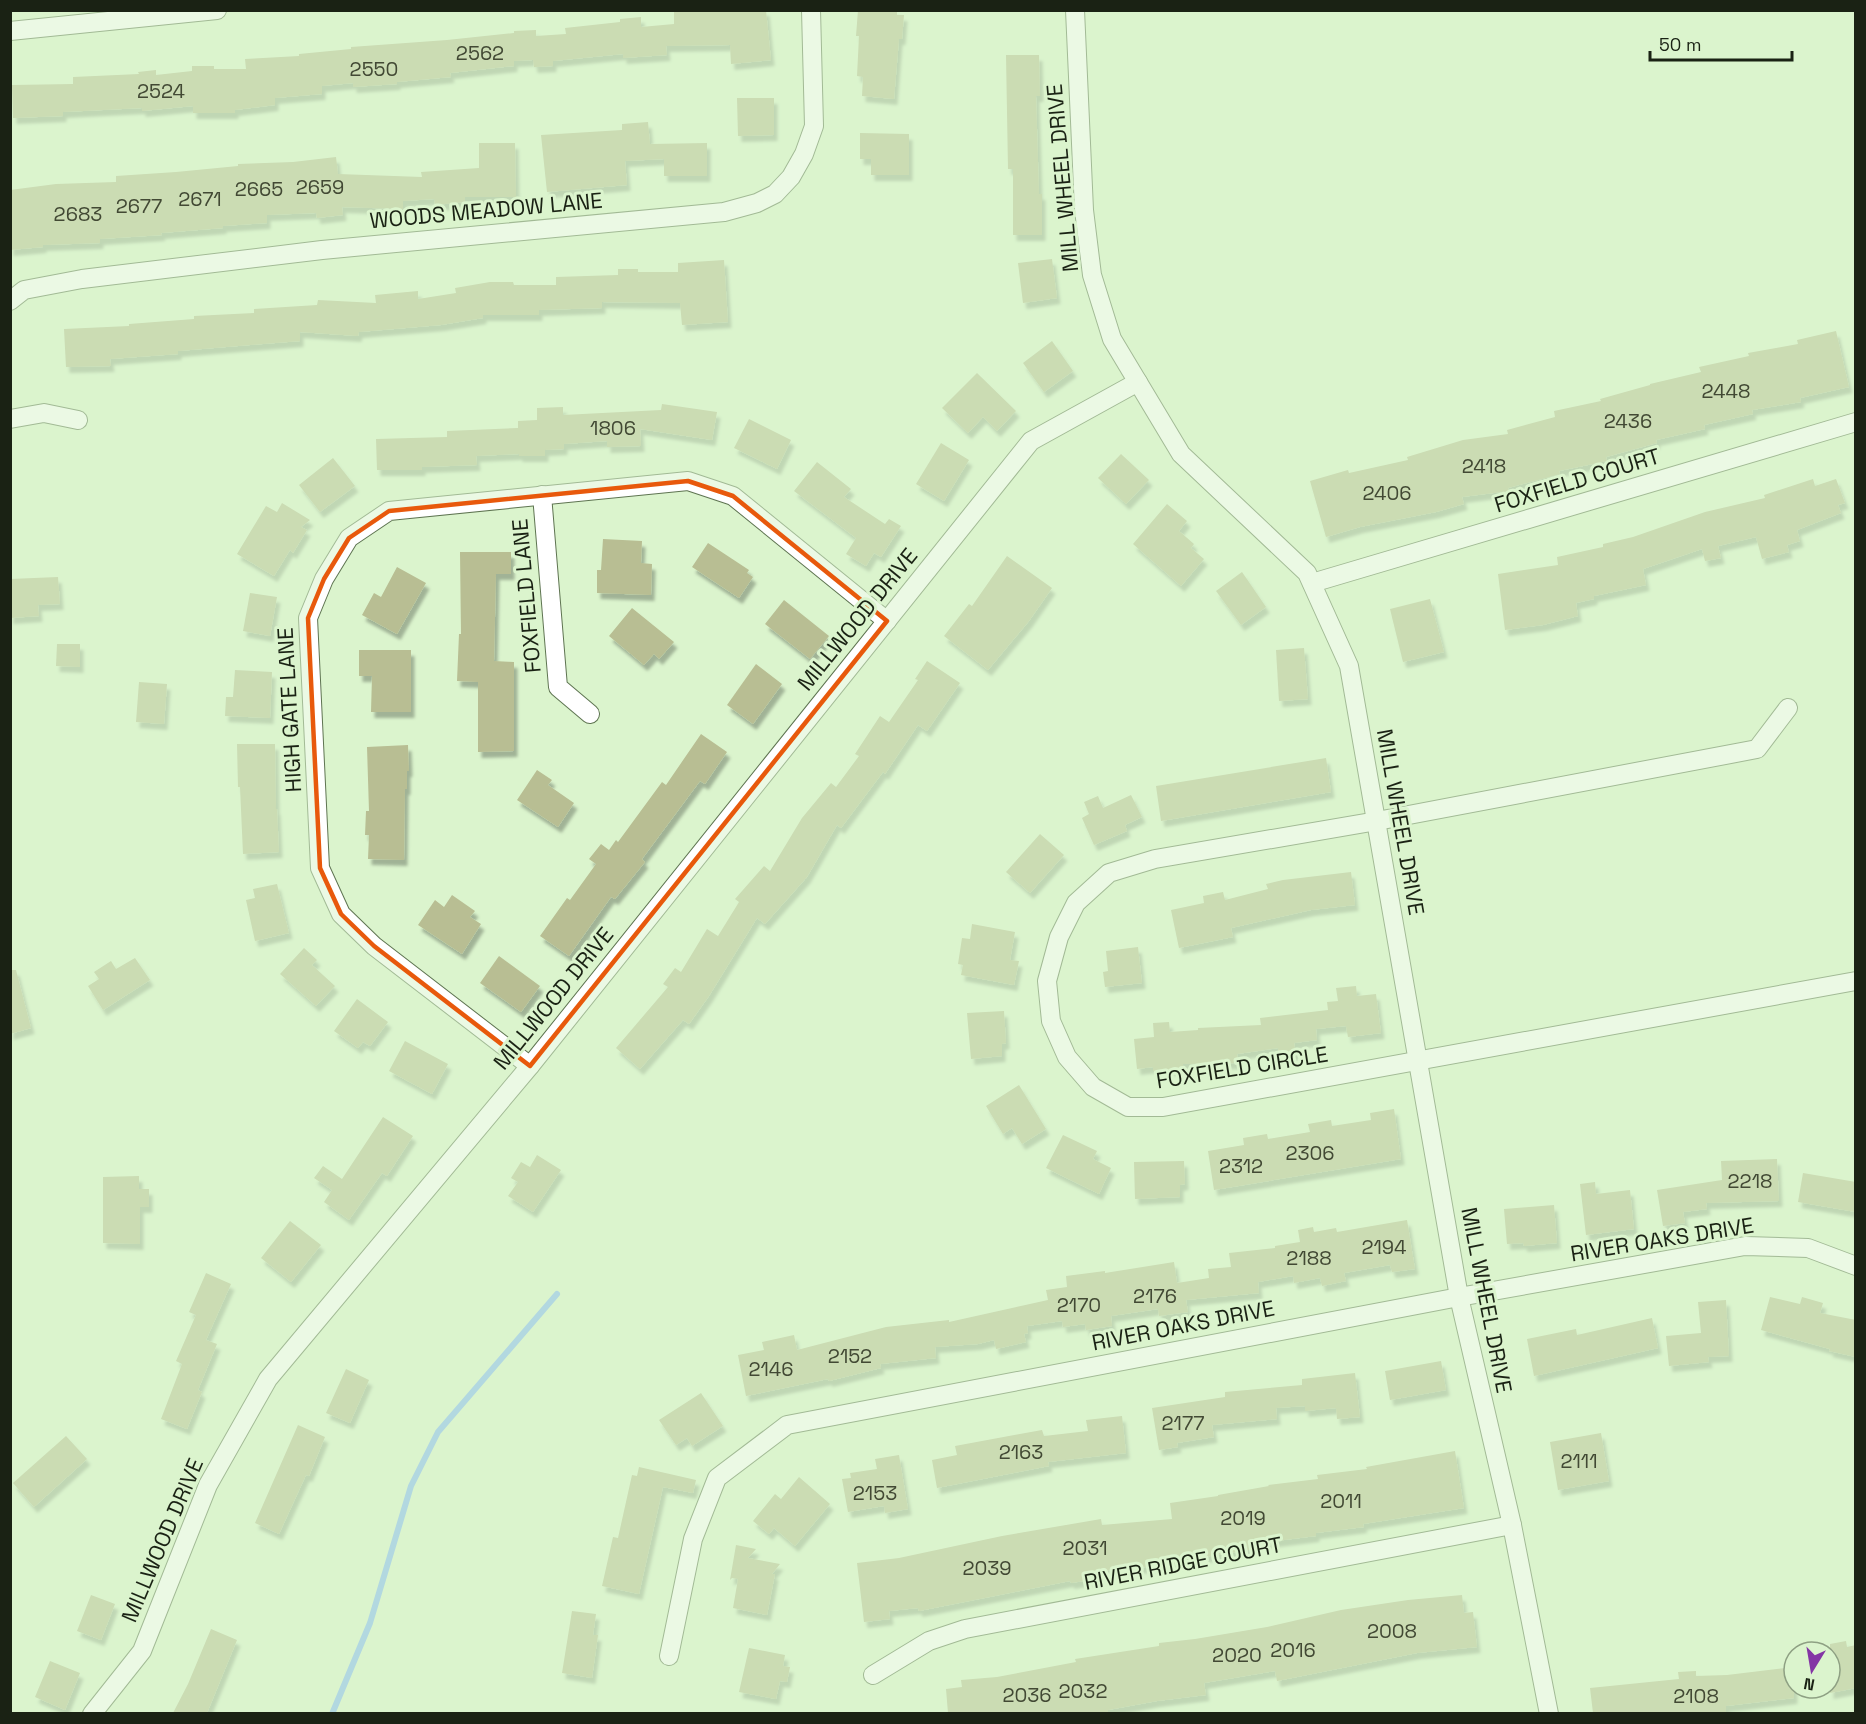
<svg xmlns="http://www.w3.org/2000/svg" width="1866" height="1724" viewBox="0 0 1866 1724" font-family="'Space Grotesk',sans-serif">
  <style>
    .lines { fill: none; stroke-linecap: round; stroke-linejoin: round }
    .stream { stroke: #82b5f5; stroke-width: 6 }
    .building { fill: #b8be93; filter: url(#shadow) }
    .street-casing { stroke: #5e7451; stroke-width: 20 }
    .street { stroke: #fff; stroke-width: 18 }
    .marked { fill: none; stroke: #e8590c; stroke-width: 4.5; stroke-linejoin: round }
    .labels { text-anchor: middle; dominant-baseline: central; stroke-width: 6; stroke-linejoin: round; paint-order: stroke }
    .number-label { font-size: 20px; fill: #424934 }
    .street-label { font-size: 22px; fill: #1a2214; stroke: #dbf4cd }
  </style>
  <defs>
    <filter id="shadow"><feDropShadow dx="3.5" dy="6" stdDeviation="1.5" flood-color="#0004"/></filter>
  </defs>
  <rect width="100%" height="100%" fill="#dbf4cd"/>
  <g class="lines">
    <polyline class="stream" points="332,1714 370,1623 411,1486 438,1432 557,1294"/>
  </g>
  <g class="building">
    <polygon points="766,10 771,60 731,64 730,45 666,46 667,55 623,58 623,54 553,61 553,66 534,67 533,60 514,61 514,66 450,73 451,77 397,82 397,84 353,87 353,83 322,86 322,94 275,98 275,105 235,110 235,113 193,113 193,106 142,111 142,108 63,112 63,116 13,118 12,85 73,84 73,77 139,74 138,72 156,70 156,75 192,71 192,66 214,66 214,69 246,69 245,59 299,56 299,54 351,49 351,47 447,40 514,33 514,31 536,30 536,36 566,34 565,28 620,22 620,19 641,17 641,27 674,24 674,11"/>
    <polygon points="858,10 897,10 897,15 904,15 902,39 899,39 894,99 862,96 863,77 857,76 859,36 856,36"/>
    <polygon points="1006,55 1039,55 1040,96 1036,96 1039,194 1042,194 1042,235 1013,235 1013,169 1008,169"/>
    <polygon points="737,98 774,98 774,135 738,136"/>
    <polygon points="648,122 650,144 707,143 707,176 664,176 664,159 625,161 627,185 547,192 541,135 622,130 622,124"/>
    <polygon points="860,133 909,134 909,175 871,175 871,159 860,159"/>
    <polygon points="479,143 515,143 516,197 465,197 465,202 435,205 434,199 403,201 403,209 342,207 343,215 317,218 316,213 267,215 267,223 223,226 223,228 161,233 162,235 100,239 100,243 43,245 43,247 10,250 10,190 56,184 116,182 116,176 176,172 238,166 238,164 293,162 336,157 338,174 422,177 421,172 479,168"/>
    <polygon points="1052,259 1057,298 1023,303 1018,263"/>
    <polygon points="724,260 728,322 682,325 680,303 602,302 602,308 539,310 539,315 483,315 483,318 441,325 359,332 358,336 300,332 300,341 178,351 178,354 110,359 111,366 66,367 64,329 129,326 129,324 194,319 194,316 254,313 254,309 317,305 318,300 376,303 375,295 418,291 418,299 456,293 455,288 490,282 513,282 514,285 556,285 556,277 618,275 618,269 638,269 638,272 678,272 678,263"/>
    <polygon points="1836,331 1849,387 1800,398 1801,402 1752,410 1753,414 1704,425 1705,429 1656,440 1657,443 1606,457 1607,461 1559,471 1560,474 1508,488 1509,491 1462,497 1464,504 1436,512 1360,527 1326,537 1310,481 1348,470 1349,473 1408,460 1407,457 1463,440 1508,434 1507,430 1555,417 1554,411 1601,401 1600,399 1650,385 1650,384 1701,372 1699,367 1749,356 1748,353 1798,344 1797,340"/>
    <polygon points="1052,341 1073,371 1044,392 1023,363"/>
    <polygon points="977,373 1016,411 997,431 983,417 968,433 942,408"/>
    <polygon points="662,404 717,412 712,440 640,429 641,446 607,447 607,441 564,444 564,449 545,450 545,456 519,456 519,454 476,456 477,465 422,467 422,470 377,470 376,439 447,437 447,431 518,428 518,421 537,420 537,408 563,407 563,415 661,410"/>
    <polygon points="749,419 791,440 777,469 734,448"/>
    <polygon points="941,443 969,460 944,501 916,484"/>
    <polygon points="1121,454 1149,480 1126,504 1098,478"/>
    <polygon points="333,458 355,486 320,512 299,485"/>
    <polygon points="817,462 851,489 844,497 885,524 889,519 901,526 881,557 874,553 866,566 846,554 856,538 794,491"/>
    <polygon points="1813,479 1815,486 1836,479 1845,503 1838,505 1841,513 1797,530 1800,541 1787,545 1789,552 1762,559 1756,537 1718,546 1721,558 1705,561 1702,549 1643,569 1646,585 1594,596 1594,599 1576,603 1578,616 1543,625 1505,630 1498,574 1558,565 1557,557 1603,547 1603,544 1633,537 1705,512 1765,498 1764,495"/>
    <polygon points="282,503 310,520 301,527 307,530 293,553 290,550 274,576 237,554 266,506 277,512"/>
    <polygon points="1167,504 1187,521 1179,531 1194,544 1191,548 1204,559 1181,586 1133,544"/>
    <polygon points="603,539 642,541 641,563 652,564 651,595 597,593 597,570 601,570"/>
    <polygon points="708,543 749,570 747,573 753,577 739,598 692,567"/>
    <polygon points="460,552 511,552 511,574 496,574 494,661 514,662 514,751 478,752 478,682 457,681 459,634 461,634"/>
    <polygon points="1007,556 1052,588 1029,621 988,670 944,636 969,604 972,606"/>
    <polygon points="397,567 426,583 397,634 362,615 374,593 381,597"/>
    <polygon points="1242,572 1266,607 1241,625 1216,591"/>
    <polygon points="58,577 60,604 38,605 39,616 10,618 10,579"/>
    <polygon points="250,593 277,597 270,636 243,631"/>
    <polygon points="1430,599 1444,652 1403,662 1390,609"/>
    <polygon points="784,600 829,636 810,659 765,624"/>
    <polygon points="632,608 674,642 659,659 654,654 644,665 609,636"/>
    <polygon points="57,644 80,644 80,667 56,666"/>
    <polygon points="1304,648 1308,699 1279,701 1276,650"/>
    <polygon points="359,650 411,650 411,712 371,712 372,676 359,676"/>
    <polygon points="927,661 960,683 927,731 918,725 885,774 883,772 841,828 837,825 807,877 765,924 757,918 709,996 689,1024 683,1020 640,1069 616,1048 668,987 663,984 675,968 681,972 707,929 718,936 739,902 735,899 764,866 770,871 802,818 831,783 836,787 859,756 855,754 880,716 889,722 918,680 915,679"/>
    <polygon points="756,664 782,684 753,724 727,705"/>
    <polygon points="235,670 272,672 270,718 225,716 226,697 233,697"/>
    <polygon points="139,682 167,684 164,724 136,722"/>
    <polygon points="701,734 727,752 705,784 700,781 642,859 645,862 615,899 611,897 569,956 540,936 567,898 570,900 596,864 589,859 601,844 609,850 616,840 618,842 662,782 666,785"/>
    <polygon points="237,744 275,744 276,809 277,809 279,852 243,854 240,787 238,787"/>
    <polygon points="408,745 409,771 407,771 407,789 405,789 404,860 368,859 369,835 365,835 366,811 369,811 367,747"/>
    <polygon points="1326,758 1331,792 1161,821 1156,786"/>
    <polygon points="537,770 552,780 548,785 574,803 558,827 517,800"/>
    <polygon points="1131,795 1142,817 1125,825 1127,831 1094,845 1082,818 1089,814 1084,802 1098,796 1103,808"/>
    <polygon points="1040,834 1064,855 1030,893 1006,872"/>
    <polygon points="1351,872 1355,905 1311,910 1231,928 1233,937 1179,948 1171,910 1204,903 1203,896 1223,892 1225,900 1268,889 1266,884 1283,880"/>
    <polygon points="277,884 289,933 255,941 246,900 255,898 253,889"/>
    <polygon points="452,895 475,911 470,917 481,924 462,954 418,925 435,900 444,907"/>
    <polygon points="972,924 1015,932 1010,960 1019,961 1014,985 961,975 963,965 958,964 962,938 970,939"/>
    <polygon points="1138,947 1142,983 1105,987 1103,972 1108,971 1106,951"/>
    <polygon points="304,948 317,960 312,965 335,986 316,1006 280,974"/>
    <polygon points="499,956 540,986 521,1012 480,983"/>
    <polygon points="135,958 150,980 103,1010 88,986 99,979 94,972 111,961 116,969"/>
    <polygon points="10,970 16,970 31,1028 10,1034"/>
    <polygon points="1356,986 1357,996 1376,994 1381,1033 1348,1037 1346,1026 1316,1029 1317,1040 1294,1043 1296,1054 1279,1056 1278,1048 1237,1054 1238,1063 1183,1064 1183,1069 1153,1071 1153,1067 1137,1069 1134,1039 1154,1037 1153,1023 1169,1022 1170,1032 1198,1030 1198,1028 1261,1025 1260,1018 1328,1010 1327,1002 1338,1001 1336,988"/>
    <polygon points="357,999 388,1022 370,1046 363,1042 358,1048 334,1031"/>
    <polygon points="1004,1011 1006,1043 1002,1044 1002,1056 971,1059 967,1013"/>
    <polygon points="405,1041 448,1064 432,1094 389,1071"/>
    <polygon points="1019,1085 1046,1129 1022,1144 1012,1128 1003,1134 986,1106"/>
    <polygon points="1394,1109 1401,1159 1214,1190 1208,1151 1244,1145 1243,1138 1267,1134 1268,1139 1310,1132 1308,1124 1331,1120 1332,1126 1371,1120 1370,1113"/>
    <polygon points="383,1117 413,1136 387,1176 382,1173 349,1220 324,1202 332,1190 314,1178 323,1166 342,1179"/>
    <polygon points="1063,1135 1097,1151 1093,1159 1111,1168 1099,1194 1046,1168"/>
    <polygon points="537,1155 561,1170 533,1212 508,1196 518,1182 511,1178 521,1162 530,1167"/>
    <polygon points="1777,1159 1779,1201 1706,1203 1707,1209 1683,1212 1685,1223 1663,1226 1657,1190 1722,1180 1721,1161"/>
    <polygon points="1184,1161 1185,1184 1180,1185 1180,1197 1135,1199 1134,1162"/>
    <polygon points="1803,1173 1856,1182 1856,1212 1798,1202"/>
    <polygon points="139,1176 139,1189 149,1189 149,1207 140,1207 140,1244 103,1243 103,1177"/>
    <polygon points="1595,1182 1596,1194 1630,1190 1634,1229 1586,1235 1580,1184"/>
    <polygon points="1554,1205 1557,1243 1524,1246 1523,1243 1507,1244 1504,1209"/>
    <polygon points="1407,1220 1415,1269 1392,1272 1390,1265 1344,1273 1346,1281 1322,1286 1320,1278 1294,1283 1293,1276 1258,1282 1259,1293 1186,1300 1188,1312 1159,1316 1158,1309 1111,1316 1112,1326 1086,1330 1085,1324 1063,1327 1062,1321 1027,1326 1028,1333 1024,1334 1026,1342 996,1349 994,1340 978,1344 935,1347 936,1358 880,1364 881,1368 829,1381 828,1379 746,1396 738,1355 764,1350 762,1342 794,1335 797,1350 886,1327 949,1320 949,1322 1048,1300 1046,1290 1067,1287 1066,1276 1105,1271 1105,1273 1174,1262 1177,1283 1209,1278 1208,1269 1231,1267 1229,1253 1275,1248 1275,1246 1300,1242 1298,1230 1313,1227 1314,1232 1336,1228 1337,1232"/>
    <polygon points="290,1221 321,1245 291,1282 261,1258"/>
    <polygon points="206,1273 231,1284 206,1340 217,1344 198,1390 202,1392 187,1429 161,1419 182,1364 176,1361 196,1315 189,1312"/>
    <polygon points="1770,1297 1800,1304 1802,1297 1823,1303 1820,1313 1856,1320 1856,1357 1829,1351 1830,1349 1761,1330"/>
    <polygon points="1726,1300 1729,1356 1708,1357 1709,1362 1669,1366 1666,1336 1701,1333 1698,1302"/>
    <polygon points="1652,1318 1658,1348 1534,1376 1527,1339 1576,1329 1577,1335"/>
    <polygon points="1441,1361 1446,1390 1390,1400 1385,1371"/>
    <polygon points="346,1369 369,1380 350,1423 326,1413"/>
    <polygon points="1355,1373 1360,1417 1337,1419 1336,1408 1305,1411 1305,1406 1276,1408 1277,1419 1212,1425 1214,1437 1177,1443 1178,1447 1159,1450 1152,1408 1225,1397 1225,1392 1302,1385 1302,1379"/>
    <polygon points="701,1393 723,1426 692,1446 687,1438 676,1445 659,1420"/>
    <polygon points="1122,1416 1126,1453 1048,1462 1049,1466 937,1488 932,1460 957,1455 955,1446 1042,1430 1044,1436 1088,1431 1086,1420"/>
    <polygon points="298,1425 325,1437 309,1476 306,1475 279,1534 255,1523"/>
    <polygon points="1601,1433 1609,1481 1558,1490 1550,1442"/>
    <polygon points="66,1436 87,1459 34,1507 13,1483"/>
    <polygon points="1455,1451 1464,1508 1363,1524 1364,1527 1316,1533 1316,1536 1253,1544 1254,1549 1204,1557 1205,1559 1170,1565 1110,1570 1095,1573 1096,1579 1071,1583 1070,1581 919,1611 918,1608 889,1611 890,1619 864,1622 857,1563 899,1558 1002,1536 1101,1519 1102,1525 1172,1519 1170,1503 1218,1496 1218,1495 1269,1486 1268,1485 1318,1479 1317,1475 1367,1469 1366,1467"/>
    <polygon points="899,1455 908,1509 885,1513 884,1506 848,1512 842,1479 851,1478 850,1473 877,1469 875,1459"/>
    <polygon points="639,1467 696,1480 693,1493 663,1487 639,1594 602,1586 613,1537 618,1538 632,1475 637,1476"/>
    <polygon points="799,1477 830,1504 795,1546 774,1528 769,1534 753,1521 775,1494 781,1499"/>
    <polygon points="736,1545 756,1549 748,1558 780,1564 772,1574 775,1574 767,1615 733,1608 738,1579 732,1578 730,1580"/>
    <polygon points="91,1595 115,1604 101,1640 77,1631"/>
    <polygon points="1462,1595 1464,1613 1473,1612 1477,1647 1417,1653 1277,1681 1275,1671 1204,1683 1206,1695 1157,1701 1108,1710 1108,1713 948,1713 946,1689 962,1687 961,1680 997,1677 1076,1662 1075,1659 1159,1646 1159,1643 1195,1639 1267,1627 1341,1610 1408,1600"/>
    <polygon points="572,1611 596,1614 593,1635 598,1635 592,1678 562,1673"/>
    <polygon points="211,1629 237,1640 207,1713 173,1713 188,1684"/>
    <polygon points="1846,1641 1847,1647 1856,1645 1856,1688 1830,1693 1830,1644"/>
    <polygon points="749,1648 785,1655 783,1666 790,1667 787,1682 780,1681 776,1699 739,1692"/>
    <polygon points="50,1661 80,1673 65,1710 35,1697"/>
    <polygon points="1794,1667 1794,1698 1726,1706 1726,1713 1593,1713 1590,1688 1679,1679 1678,1672 1696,1671 1696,1676 1727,1675"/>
  </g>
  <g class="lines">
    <g class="street-casing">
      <g id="street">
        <polyline points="1075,10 1084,210 1092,275 1112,339 1181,454 1307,573 1349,666 1459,1297 1512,1525 1549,1714"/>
        <polyline points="10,31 217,10"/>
        <polyline points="10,301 24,290 82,279 322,250 724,212 757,203 775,194 791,177 804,154 814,126 811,10"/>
        <polyline points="10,419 44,413 78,420"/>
        <polyline points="542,495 558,687 590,714"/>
        <polyline points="1312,583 1856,422"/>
        <polyline points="1788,708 1757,749 1377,821 1155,859 1109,873 1076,903 1059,937 1047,981 1051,1021 1067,1057 1093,1087 1128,1107 1163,1107 1856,981"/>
        <polyline points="530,1066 374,946 341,914 320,868 308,618 324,579 349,538 389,511 688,481 733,496 887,621"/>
        <polyline points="669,1656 693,1539 717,1478 787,1425 1459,1297 1745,1246 1808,1248 1856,1266"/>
        <polyline points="873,1675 929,1641 965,1629 1512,1525"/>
        <polyline points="92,1714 142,1651 208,1485 268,1379 530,1066 1031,441 1138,382"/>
      </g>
    </g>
    <use href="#street" class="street"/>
  </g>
  <path d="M0 0H1866V1724H0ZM688 481 733 496 887 621 530 1066 374 946 341 914 320 868 308 618 324 579 349 538 389 511Z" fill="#dbf4cd" fill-opacity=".55" fill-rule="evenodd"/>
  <path class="marked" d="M688 481 733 496 887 621 530 1066 374 946 341 914 320 868 308 618 324 579 349 538 389 511Z"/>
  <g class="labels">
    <g class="number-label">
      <text x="480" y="53">2562</text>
      <text x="374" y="69">2550</text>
      <text x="161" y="91">2524</text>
      <text x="320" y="187">2659</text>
      <text x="259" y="189">2665</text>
      <text x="200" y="199">2671</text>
      <text x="139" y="206">2677</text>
      <text x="78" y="214">2683</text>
      <text x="1726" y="391">2448</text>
      <text x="1628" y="421">2436</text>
      <text x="613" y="428">1806</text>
      <text x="1484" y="466">2418</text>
      <text x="1387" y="493">2406</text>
      <text x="1310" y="1153">2306</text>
      <text x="1241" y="1166">2312</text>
      <text x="1750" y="1181">2218</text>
      <text x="1384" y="1247">2194</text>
      <text x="1309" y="1258">2188</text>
      <text x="1155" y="1296">2176</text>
      <text x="1079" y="1305">2170</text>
      <text x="850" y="1356">2152</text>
      <text x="771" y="1369">2146</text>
      <text x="1183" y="1423">2177</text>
      <text x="1021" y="1452">2163</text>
      <text x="1579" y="1461">2111</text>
      <text x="875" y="1493">2153</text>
      <text x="1341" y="1501">2011</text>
      <text x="1243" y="1518">2019</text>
      <text x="1085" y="1548">2031</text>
      <text x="987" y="1568">2039</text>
      <text x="1392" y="1631">2008</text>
      <text x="1293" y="1650">2016</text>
      <text x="1237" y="1655">2020</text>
      <text x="1083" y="1691">2032</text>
      <text x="1027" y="1695">2036</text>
      <text x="1696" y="1696">2108</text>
    </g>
    <g class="street-label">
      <text transform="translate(1062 178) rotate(-95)">MILL WHEEL DRIVE</text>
      <text transform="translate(486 210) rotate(-5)">WOODS MEADOW LANE</text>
      <text transform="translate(1577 480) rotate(-17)">FOXFIELD COURT</text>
      <text transform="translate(526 596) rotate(-95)">FOXFIELD LANE</text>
      <text transform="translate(857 619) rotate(-51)">MILLWOOD DRIVE</text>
      <text transform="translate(289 710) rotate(-93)">HIGH GATE LANE</text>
      <text transform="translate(1401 822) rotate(80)">MILL WHEEL DRIVE</text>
      <text transform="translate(553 998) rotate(-51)">MILLWOOD DRIVE</text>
      <text transform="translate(1242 1067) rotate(-9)">FOXFIELD CIRCLE</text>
      <text transform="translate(1662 1239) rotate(-9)">RIVER OAKS DRIVE</text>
      <text transform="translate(1487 1300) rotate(79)">MILL WHEEL DRIVE</text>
      <text transform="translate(1183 1325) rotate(-11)">RIVER OAKS DRIVE</text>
      <text transform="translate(162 1540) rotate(-67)">MILLWOOD DRIVE</text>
      <text transform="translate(1183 1563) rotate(-11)">RIVER RIDGE COURT</text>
    </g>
  </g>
  <rect width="1866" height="1724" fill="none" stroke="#1a2214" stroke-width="24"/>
  <g transform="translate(1812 1670) rotate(191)"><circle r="28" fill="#dbf4cd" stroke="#8ea083" stroke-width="1.5"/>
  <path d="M0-4.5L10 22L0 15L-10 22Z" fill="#8435a5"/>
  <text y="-9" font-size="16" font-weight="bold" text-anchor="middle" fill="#1a2214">N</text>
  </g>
  <path d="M1650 51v9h142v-9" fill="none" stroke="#1a2214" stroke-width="3"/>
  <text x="1659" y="51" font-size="18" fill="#1a2214" stroke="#dbf4cd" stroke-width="4.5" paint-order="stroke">50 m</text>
</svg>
